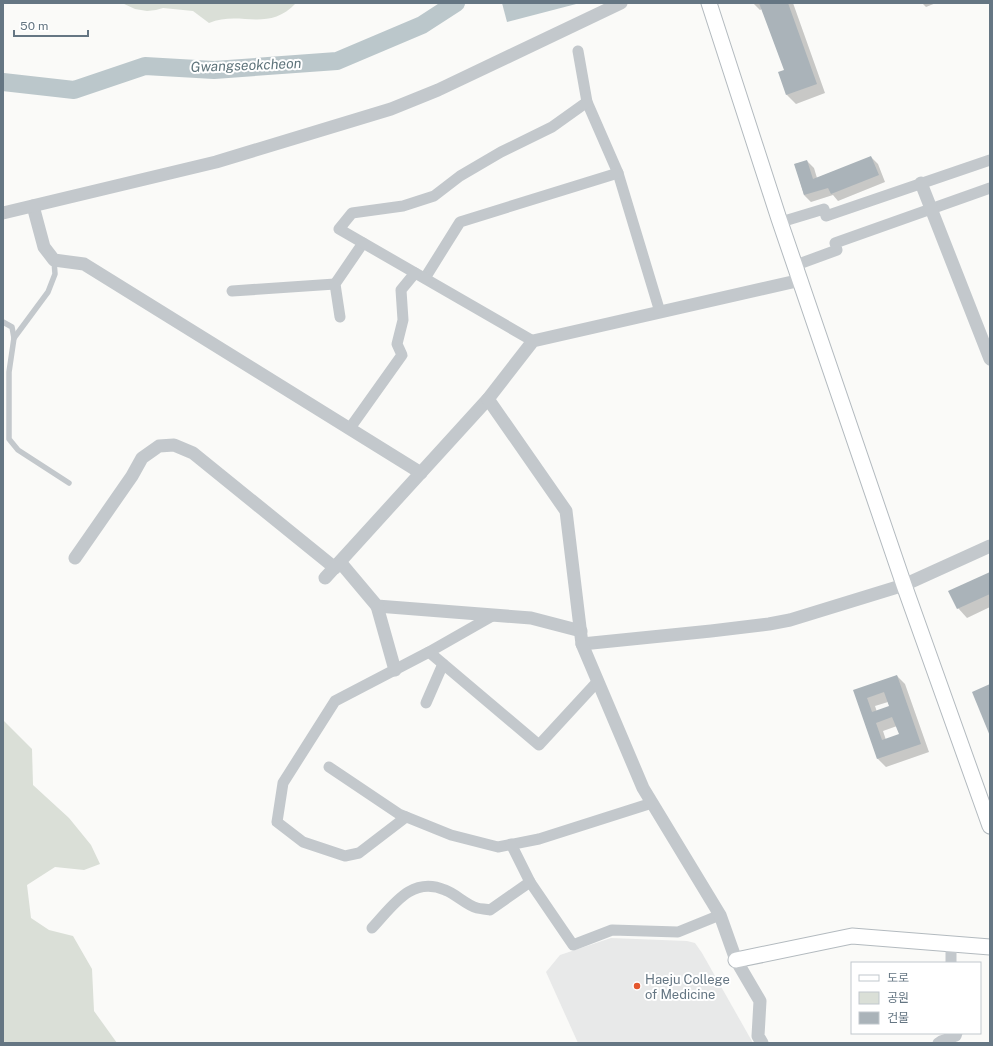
<svg xmlns="http://www.w3.org/2000/svg" width="993" height="1046" viewBox="0 0 993 1046" font-family="'Public Sans','Noto Sans KR',sans-serif">
  <style>
    .built { fill: #e8e9e9 }
    .green { fill: #dadfd7 }
    .water { fill: #bbc7cb }
    .shadow { fill: #0003; fill-rule: evenodd }
    .lines { fill: none; stroke-linecap: round; stroke-linejoin: round }
    .river { stroke: #bbc7cb; stroke-width: 18 }
    .building { fill: #aab3b9; fill-rule: evenodd }
    .secondary-casing { stroke: #b3babf; stroke-width: 17 }
    .service { stroke: #c3c8cc; stroke-width: 5.5 }
    .minor { stroke: #c3c8cc; stroke-width: 11 }
    .tertiary { stroke: #c3c8cc; stroke-width: 13 }
    .secondary { stroke: #fff; stroke-width: 15 }
    .poi-dot { fill: #e4572e; stroke: #fff; stroke-width: 1.5 }
    .labels { text-anchor: middle; dominant-baseline: central; stroke-width: 4; stroke-linejoin: round; paint-order: stroke }
    .poi-label { font-size: 13px; fill: #657683; stroke: #fff; text-anchor: start }
    .water-label { font-size: 14px; font-style: italic; fill: #60757c; stroke: #fff }
  </style>
  <rect width="100%" height="100%" fill="#fafaf8"/>
  <polygon class="built" points="611,938 687,941 695,943 702,953 753,1043 578,1043 546,972 560,955"/>
  <g class="green">
    <path d="M122 3H296C268 33 240 10 209 23L193 11 163 8 156 10 147 11 135 9Z"/>
    <polygon points="3,720 32,749 33,785 69,818 91,845 100,864 84,870 55,867 27,885 31,918 49,930 73,936 92,969 94,1011 117,1043 3,1043"/>
  </g>
  <polygon class="water" points="502,3 580,3 507,22"/>
  <g class="shadow">
    <polygon points="753,3 793,3 825,93 796,104 787,95 785,71 762,9 760,10"/>
    <polygon points="922,3 936,3 926,7"/>
    <polygon points="871,157 878,164 885,182 838,201 833,195 811,202 804,195 795,164 807,161 814,168 817,178"/>
    <polygon points="990,573 990,607 967,618 958,608"/>
    <path d="M897 676 905 684 929 752 886 767 878 759 855 691ZM888 702 890 707 877 712 875 706ZM897 726 900 735 886 740 883 731Z"/>
  </g>
  <g class="lines">
    <polyline class="river" points="3,82 74,90 145,66 214,70 337,61 422,25 456,3"/>
  </g>
  <g class="building">
    <polygon points="759,3 788,3 817,84 786,95 778,72 784,70"/>
    <polygon points="871,156 879,175 831,194 828,188 804,195 794,164 807,160 813,179"/>
    <polygon points="990,572 990,594 957,609 948,591"/>
    <path d="M897 675 921 744 877 759 853 690ZM884 692 889 706 872 712 867 698ZM892 717 899 734 882 740 876 723Z"/>
    <polygon points="990,684 990,736 972,692"/>
  </g>
  <g class="lines">
    <g class="secondary-casing">
      <g id="secondary">
        <polyline points="709,3 779,219 904,585 990,826"/>
        <polyline points="736,960 852,936 990,947"/>
      </g>
    </g>
    <g class="service">
      <polyline points="3,322 12,327 14,338 9,372 9,439 18,450 69,483"/>
      <polyline points="14,338 48,292 55,274 54,261"/>
    </g>
    <g class="minor">
      <polyline points="578,51 587,102 618,173 660,312"/>
      <polyline points="781,222 824,209 826,216 990,160"/>
      <polyline points="796,265 837,250 835,243 990,188"/>
      <polyline points="425,278 460,222 618,173"/>
      <polyline points="232,291 335,284"/>
      <polyline points="340,317 335,284 363,243"/>
      <polyline points="533,341 339,229 352,213 403,206 434,196 460,176 501,152 552,127 587,102"/>
      <polyline points="350,428 402,355 397,344 403,320 401,290 415,273"/>
      <polyline points="494,615 429,652 539,745 598,681"/>
      <polyline points="426,703 443,664"/>
      <polyline points="329,767 399,814 451,835 498,847 539,839 652,803"/>
      <polyline points="406,817 359,853 345,856 303,842 277,822 283,783 335,701 429,652"/>
      <polyline points="511,844 530,882 573,945 612,930 678,932 720,915"/>
      <path d="M372 928C392 907 411 875 445 890 456 894 466 905 477 908 481 909 486 909 490 910L530 882"/>
      <polyline points="951,943 951,963"/>
      <polyline points="938,1043 941,1041 956,1036 957,1033"/>
    </g>
    <g class="tertiary">
      <polyline points="921,183 990,359"/>
      <polyline points="33,206 44,247 54,260 84,264 421,473"/>
      <polyline points="3,213 216,162 391,109 438,90 621,3"/>
      <polyline points="75,558 132,476 142,458 159,446 174,445 193,453 335,568"/>
      <polyline points="340,562 377,606 531,618 581,631"/>
      <polyline points="325,578 488,399"/>
      <polyline points="377,606 395,670"/>
      <polyline points="582,644 711,631 769,624 790,620 904,585 990,546"/>
      <polyline points="762,1043 758,1036 760,1001 736,960 720,915 643,788 582,644 566,511 488,399 533,341 801,280"/>
    </g>
    <use href="#secondary" class="secondary"/>
  </g>
  <circle class="poi-dot" cx="637" cy="986" r="4"/>
  <g class="labels">
    <g class="poi-label">
      <text x="645" y="979">Haeju College<tspan x="645" dy="15">of Medicine</tspan></text>
    </g>
    <g class="water-label">
      <text transform="translate(246 65) rotate(-2)">Gwangseokcheon</text>
    </g>
  </g>
  <rect width="993" height="1046" fill="none" stroke="#657683" stroke-width="8"/>
  <rect x="851" y="962" width="130" height="72" fill="#ffffff" stroke="#c1c8cd"/>
  <rect x="859" y="975" width="20" height="6" fill="#ffffff" stroke="#c1c8cd"/>
  <text x="887" y="982" font-size="12" fill="#657683">도로</text>
  <rect x="859" y="992" width="20" height="12" fill="#dadfd7" stroke="#c1c8cd"/>
  <text x="887" y="1002" font-size="12" fill="#657683">공원</text>
  <rect x="859" y="1012" width="20" height="12" fill="#aab3b9" stroke="#c1c8cd"/>
  <text x="887" y="1022" font-size="12" fill="#657683">건물</text>
  <path d="M14 30v6h74v-6" fill="none" stroke="#657683" stroke-width="2"/>
  <text x="20" y="30" font-size="12" fill="#657683" stroke="#ffffff" stroke-width="3" paint-order="stroke">50 m</text>
</svg>
